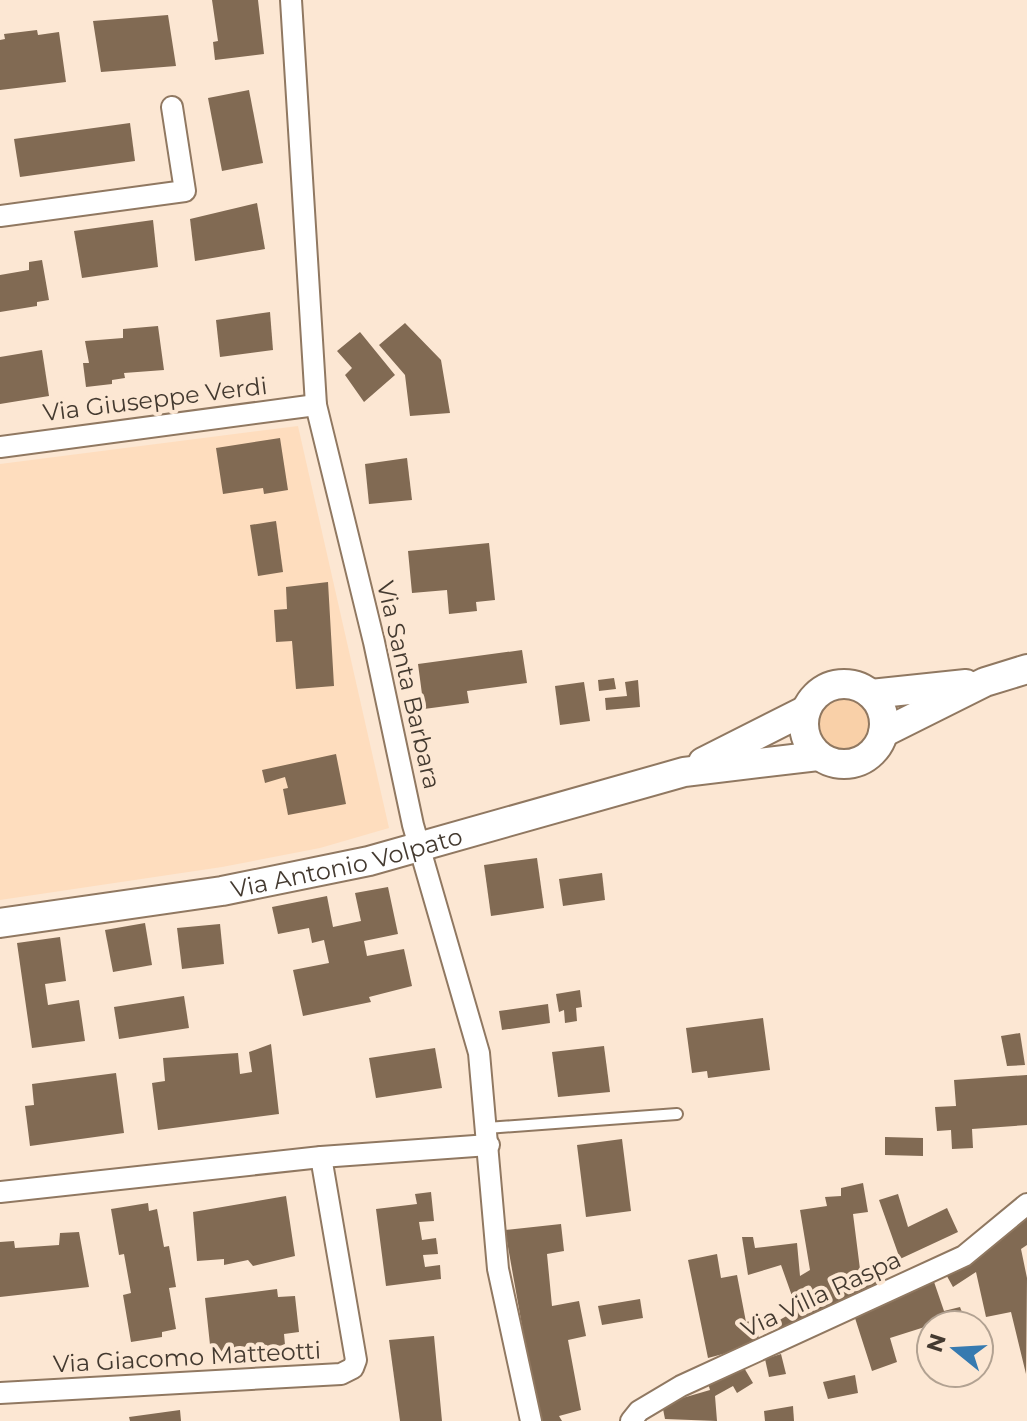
<svg xmlns="http://www.w3.org/2000/svg" width="1027" height="1421" viewBox="0 0 1027 1421" font-family="Montserrat,sans-serif">
  <style>
    .built { fill: #feddbe }
    .green { fill: #f9d0a8 }
    .building { fill: #816a53 }
    .lines { fill: none; stroke-linecap: round; stroke-linejoin: round }
    .lane-casing { stroke: #907861; stroke-width: 14 }
    .street-casing { stroke: #907861; stroke-width: 24 }
    .secondary-casing { stroke: #907861; stroke-width: 32 }
    .lane { stroke: #fff; stroke-width: 10 }
    .street { stroke: #fff; stroke-width: 20 }
    .secondary { stroke: #fff; stroke-width: 28 }
    .labels { text-anchor: middle; dominant-baseline: central; stroke-width: 8; stroke-linejoin: round; paint-order: stroke }
    .street-label { font-size: 24px; fill: #443a30; stroke: #fce7d3 }
  </style>
  <rect width="100%" height="100%" fill="#fce7d3"/>
  <polygon class="built" points="298,426 389,828 320,848 222,867 0,900 0,464"/>
  <circle class="green" cx="844" cy="724" r="26"/>
  <g class="building">
    <polygon points="212,0 258,0 264,54 215,60 213,42 218,41"/>
    <polygon points="168,15 176,66 101,72 93,21"/>
    <polygon points="37,30 38,35 59,32 66,82 0,90 0,40 5,39 4,34"/>
    <polygon points="249,90 263,163 222,171 208,98"/>
    <polygon points="130,123 135,161 20,177 14,139"/>
    <polygon points="257,203 265,249 195,261 190,219"/>
    <polygon points="153,220 158,267 82,278 74,231"/>
    <polygon points="42,260 49,300 37,302 37,306 0,312 0,275 29,270 29,262"/>
    <polygon points="270,312 273,350 220,357 216,320"/>
    <polygon points="405,323 441,360 450,413 410,416 405,375 379,345"/>
    <polygon points="158,326 164,370 124,373 125,378 112,380 112,384 86,387 83,363 89,363 85,341 123,338 123,329"/>
    <polygon points="360,332 395,375 364,402 345,375 352,368 337,351"/>
    <polygon points="42,350 49,396 0,404 0,357"/>
    <polygon points="280,438 288,490 264,494 263,488 223,494 216,448"/>
    <polygon points="407,458 412,500 369,504 365,464"/>
    <polygon points="276,521 283,572 258,576 250,525"/>
    <polygon points="489,543 495,600 476,602 477,611 449,614 447,590 412,593 408,551"/>
    <polygon points="328,582 334,686 296,689 292,641 276,642 274,610 287,609 286,587"/>
    <polygon points="522,650 527,683 467,691 469,703 424,709 418,664"/>
    <polygon points="614,678 616,689 599,691 598,680"/>
    <polygon points="638,680 640,707 606,710 605,698 627,696 625,682"/>
    <polygon points="584,682 590,721 560,725 555,686"/>
    <polygon points="336,754 346,804 288,815 283,789 288,788 285,777 265,783 262,770"/>
    <polygon points="537,858 544,908 491,916 484,865"/>
    <polygon points="602,873 605,900 563,906 559,879"/>
    <polygon points="388,887 398,934 364,941 367,956 404,949 412,986 369,997 371,1002 303,1016 293,970 329,963 324,940 312,943 309,928 278,934 272,907 327,896 333,927 361,921 355,893"/>
    <polygon points="145,923 152,965 113,972 105,930"/>
    <polygon points="220,924 224,964 182,969 177,928"/>
    <polygon points="60,937 66,981 45,984 48,1005 79,1000 85,1041 32,1048 17,943"/>
    <polygon points="580,990 582,1007 576,1008 577,1021 565,1023 564,1010 559,1012 556,994"/>
    <polygon points="184,996 189,1028 119,1039 114,1007"/>
    <polygon points="548,1004 550,1023 502,1030 499,1011"/>
    <polygon points="763,1018 770,1070 708,1078 707,1071 692,1073 686,1028"/>
    <polygon points="1020,1033 1025,1065 1007,1066 1001,1036"/>
    <polygon points="271,1044 279,1114 158,1130 152,1083 165,1081 163,1058 238,1053 240,1074 252,1072 249,1052"/>
    <polygon points="604,1046 610,1092 558,1097 552,1052"/>
    <polygon points="435,1048 442,1088 376,1098 369,1058"/>
    <polygon points="116,1073 124,1133 30,1146 25,1106 34,1105 32,1084"/>
    <polygon points="1027,1075 1027,1125 972,1129 973,1148 952,1149 951,1130 937,1131 935,1107 956,1106 954,1080"/>
    <polygon points="885,1137 923,1138 923,1156 885,1155"/>
    <polygon points="622,1139 631,1211 586,1217 577,1145"/>
    <polygon points="863,1183 868,1212 853,1214 861,1277 877,1270 884,1286 784,1339 776,1322 797,1310 781,1265 748,1275 742,1237 753,1237 755,1248 797,1243 800,1276 810,1270 800,1210 827,1206 825,1197 841,1196 841,1188"/>
    <polygon points="431,1192 434,1221 419,1222 422,1240 436,1238 438,1254 423,1255 425,1267 440,1265 441,1279 386,1286 376,1209 417,1204 415,1194"/>
    <polygon points="898,1194 908,1227 947,1208 958,1232 900,1259 879,1200"/>
    <polygon points="286,1196 295,1256 253,1266 248,1260 224,1265 224,1259 197,1261 193,1212"/>
    <polygon points="148,1203 149,1211 157,1209 164,1247 169,1246 176,1287 169,1288 176,1329 162,1332 162,1337 131,1342 123,1295 131,1293 124,1254 119,1255 111,1209"/>
    <polygon points="1027,1217 1027,1245 1021,1249 1027,1278 1026,1374 1011,1312 986,1317 976,1272 953,1287 943,1269"/>
    <polygon points="561,1224 564,1251 547,1254 552,1306 579,1301 586,1336 568,1340 581,1410 559,1416 562,1421 539,1421 505,1230"/>
    <polygon points="79,1232 89,1287 0,1297 0,1242 14,1241 15,1248 59,1245 60,1233"/>
    <polygon points="717,1254 721,1278 737,1275 746,1322 755,1320 760,1344 708,1358 688,1260"/>
    <polygon points="932,1276 944,1311 960,1307 966,1323 931,1325 890,1338 897,1362 872,1371 855,1318"/>
    <polygon points="277,1289 278,1297 295,1296 299,1332 284,1334 285,1345 211,1354 205,1298"/>
    <polygon points="640,1299 643,1318 602,1325 598,1306"/>
    <polygon points="434,1336 442,1421 400,1421 389,1340"/>
    <polygon points="781,1354 786,1374 769,1377 765,1359"/>
    <polygon points="743,1366 753,1383 737,1393 733,1386 715,1396 717,1421 665,1419 662,1404 710,1390 707,1380"/>
    <polygon points="855,1375 858,1393 828,1399 823,1382"/>
    <polygon points="793,1406 794,1421 765,1421 764,1411"/>
    <polygon points="180,1410 181,1421 130,1421 129,1417"/>
  </g>
  <g class="lines">
    <g class="lane-casing">
      <polyline id="lane" points="487,1128 677,1114"/>
    </g>
    <g class="street-casing">
      <g id="street">
        <polyline points="291,0 316,405 374,642 413,825 479,1053 498,1269 531,1421"/>
        <polyline points="0,216 185,191 172,107"/>
        <polyline points="0,447 316,405"/>
        <polyline points="0,1192 321,1157 489,1145"/>
        <polyline points="0,1393 341,1374 353,1368 356,1360 321,1157"/>
        <polyline points="631,1421 639,1411 681,1386 964,1256 1027,1204"/>
      </g>
    </g>
    <g class="secondary-casing">
      <g id="secondary">
        <circle cx="844" cy="724" r="40"/>
        <polyline points="871,694 966,684"/>
        <polyline points="883,733 985,682 1027,669"/>
        <polyline points="703,762 806,710"/>
        <path id="s1" d="M0 923 222 891 369 861 684 772 818 756"/>
      </g>
    </g>
    <use href="#lane" class="lane"/>
    <use href="#street" class="street"/>
    <use href="#secondary" class="secondary"/>
  </g>
  <g class="labels">
    <g class="street-label">
      <text transform="translate(155 399) rotate(-7)">Via Giuseppe Verdi</text>
      <text transform="translate(409 685) rotate(77)">Via Santa Barbara</text>
      <text stroke="none"><textPath href="#s1" startOffset="352">Via Antonio Volpato</textPath></text>
      <text transform="translate(821 1294) rotate(-25)">Via Villa Raspa</text>
      <text transform="translate(187 1357) rotate(-3)">Via Giacomo Matteotti</text>
    </g>
  </g>
  <g transform="translate(955 1349) rotate(288)"><circle r="38" fill="#fce7d3" stroke="#b2a292" stroke-width="2"/>
  <path d="M0-6L14 30L0 20L-14 30Z" fill="#367ab0"/>
  <text y="-12" font-size="22" font-weight="bold" text-anchor="middle" fill="#443a30">N</text>
  </g>
</svg>
